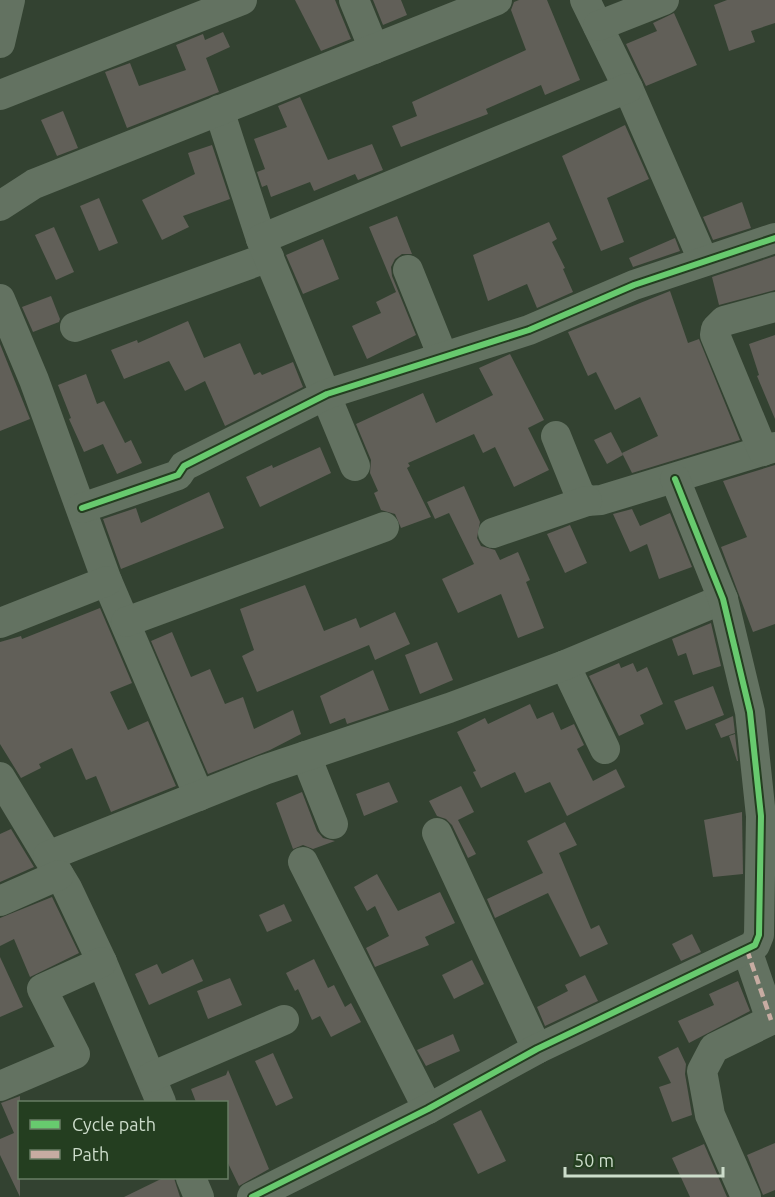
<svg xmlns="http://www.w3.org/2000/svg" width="775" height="1197" viewBox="0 0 775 1197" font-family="Ubuntu,sans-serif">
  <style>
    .building { fill: #615f58 }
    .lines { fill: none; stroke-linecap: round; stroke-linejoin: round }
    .minor { stroke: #637261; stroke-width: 30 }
    .quiet { stroke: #c7aca2; stroke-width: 4.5; stroke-dasharray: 9 4.5; stroke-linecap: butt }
    .cycleway-casing { stroke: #243e20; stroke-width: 10 }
    .cycleway { stroke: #67ca6e; stroke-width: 6 }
  </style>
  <rect width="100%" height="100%" fill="#334231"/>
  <g class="building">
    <polygon points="295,0 335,0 351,39 321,51"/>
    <polygon points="373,0 401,0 407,15 383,25"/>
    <polygon points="519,0 547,0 580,80 545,95 541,85 486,109 488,114 401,147 392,126 417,116 412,102 526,50 511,10 514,2"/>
    <polygon points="727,0 775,0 775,23 751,31 755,42 729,51 714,5"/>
    <polygon points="674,13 697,65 646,86 626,44 657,31 653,23"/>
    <polygon points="223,32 230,47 206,58 219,92 127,128 105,72 130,63 139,86 186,70 176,45 203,34 205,40"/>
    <polygon points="300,97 328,160 372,144 383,170 358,180 355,174 314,191 310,182 271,197 267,185 262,187 257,172 265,169 254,139 287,127 278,106"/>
    <polygon points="63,111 78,148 57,156 41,120"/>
    <polygon points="625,125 649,179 607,198 624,242 601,251 562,156"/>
    <polygon points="212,145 230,199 183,216 189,227 162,240 142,200 195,174 188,153"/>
    <polygon points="99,198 118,243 99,251 80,206"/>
    <polygon points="742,202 751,228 713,240 703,217"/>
    <polygon points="397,216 412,254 402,254 395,259 391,267 392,276 416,335 367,359 352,326 381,313 376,302 396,292 369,227"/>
    <polygon points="549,222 557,239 552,242 565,268 563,269 573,292 537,308 527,284 488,301 473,255"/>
    <polygon points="54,227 74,272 56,280 35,235"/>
    <polygon points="675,238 680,251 633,267 629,258"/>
    <polygon points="323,239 339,279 303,294 286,255"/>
    <polygon points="775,256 775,290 719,305 712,277"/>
    <polygon points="670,291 688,343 699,339 740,440 632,473 622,453 658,436 640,397 615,410 596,372 588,376 568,332"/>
    <polygon points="51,296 60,319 59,322 33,332 22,307"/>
    <polygon points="188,321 204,358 240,343 254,375 260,372 262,375 293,362 303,387 225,426 205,381 185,391 169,361 124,379 111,350 137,340 138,343"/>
    <polygon points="775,335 775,419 757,376 759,375 749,344"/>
    <polygon points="0,344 30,419 0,431"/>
    <polygon points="510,354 544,420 528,428 549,470 514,487 495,447 483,453 474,434 408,463 410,466 407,468 431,517 401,528 395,514 381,510 374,493 378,491 370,473 371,460 356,424 423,393 436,423 493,395 479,368"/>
    <polygon points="86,374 97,404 104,401 125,443 131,440 142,463 117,474 103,444 84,452 69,419 71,418 58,385"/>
    <polygon points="611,432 623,455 607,464 594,440"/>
    <polygon points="320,447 331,473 260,507 246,477 272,465 273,468"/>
    <polygon points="775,465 775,624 753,632 721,547 747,537 723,481"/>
    <polygon points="464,486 480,522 477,538 481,546 495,550 500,560 518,552 530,580 526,582 544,628 518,638 501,594 458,613 442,579 474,564 449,513 435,519 427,502"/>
    <polygon points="209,492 224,528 121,569 103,519 136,508 141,523"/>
    <polygon points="632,509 640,526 670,513 692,567 659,579 647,544 630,552 613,514"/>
    <polygon points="570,525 587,563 565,573 547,534"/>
    <polygon points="305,585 324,631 356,618 360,628 395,612 410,644 375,660 369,645 257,692 242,656 254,650 240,609"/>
    <polygon points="100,608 132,683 110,692 128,730 148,721 176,786 111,812 96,776 86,780 72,748 39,764 41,768 21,778 0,744 0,642 21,636 22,639"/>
    <polygon points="711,623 721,666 693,675 686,653 678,656 672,639"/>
    <polygon points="172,632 191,677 210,669 225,704 243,697 254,729 293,710 301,734 270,750 208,774 151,641"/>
    <polygon points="437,642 453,680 420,694 405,655"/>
    <polygon points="619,663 621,668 633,663 637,672 647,667 663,704 640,715 644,724 619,736 589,676"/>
    <polygon points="373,670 389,710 347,724 345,718 330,724 320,696"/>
    <polygon points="713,686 724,715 686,730 674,701"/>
    <polygon points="530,704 537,719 553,712 561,730 574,724 584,745 577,749 593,781 616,769 625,787 567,816 550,782 525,793 515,772 481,788 473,772 476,771 457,732 485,718 488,724"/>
    <polygon points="733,716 735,733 721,738 715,724"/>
    <polygon points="735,734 738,761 737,761 729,736"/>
    <polygon points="389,782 398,802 364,816 356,794"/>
    <polygon points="461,786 474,812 458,820 476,854 468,858 452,825 446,819 437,816 429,801"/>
    <polygon points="302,792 317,831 323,838 335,841 313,849 303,845 293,849 276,803"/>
    <polygon points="742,812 743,874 713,877 704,820"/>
    <polygon points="565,822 577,845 559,853 591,929 599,925 608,944 580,957 548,893 495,918 487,899 543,873 527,841"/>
    <polygon points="11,829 34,867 0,882 0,834"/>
    <polygon points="377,874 398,911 440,892 455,923 425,937 429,945 375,967 366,948 389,936 375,906 367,911 354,887"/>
    <polygon points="52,897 79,953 30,977 14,939 0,946 0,918"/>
    <polygon points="284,904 292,921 267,932 259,915"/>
    <polygon points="692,934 701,952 681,961 672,944"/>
    <polygon points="0,957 23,1007 0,1017"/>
    <polygon points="193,959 203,981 149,1005 135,974 157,964 162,974"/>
    <polygon points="314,959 328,988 334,985 345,1007 351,1003 361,1022 331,1037 320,1016 312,1020 298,989 295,991 286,973"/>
    <polygon points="472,960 484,984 454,999 442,975"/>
    <polygon points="585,975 598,1001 545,1026 537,1007 568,991 565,985"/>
    <polygon points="230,978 242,1005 208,1019 197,991"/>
    <polygon points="738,981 750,1011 689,1043 678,1021 714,1005 709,994"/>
    <polygon points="453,1034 460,1051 426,1066 417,1050"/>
    <polygon points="678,1047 686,1064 685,1074 692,1115 672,1122 659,1087 671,1083 658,1057"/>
    <polygon points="273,1053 293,1098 276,1106 255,1061"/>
    <polygon points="228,1070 269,1169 239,1186 226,1159 226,1102 196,1102 191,1089 226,1075"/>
    <polygon points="20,1096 20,1197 0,1155 0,1139 14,1133 1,1103"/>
    <polygon points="481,1110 506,1161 478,1174 453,1124"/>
    <polygon points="775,1143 775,1190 763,1195 747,1155"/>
    <polygon points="704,1144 727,1197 690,1197 672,1158"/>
    <polygon points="163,1178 174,1178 180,1197 124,1197"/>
  </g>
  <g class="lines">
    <g class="minor">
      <polyline points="354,0 374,49"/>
      <polyline points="585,0 628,88 703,260"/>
      <polyline points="598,26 664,0"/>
      <polyline points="0,43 10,0"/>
      <polyline points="0,95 242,0"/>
      <polyline points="219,110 261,239"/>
      <polyline points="0,206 34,184 497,0"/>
      <polyline points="408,270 443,357"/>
      <polyline points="0,299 34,380 107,581 199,796"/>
      <polyline points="75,327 269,257"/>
      <polyline points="556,436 579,493 587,501 601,500 775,447"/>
      <polyline points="763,451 715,335 716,329 724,321 775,307"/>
      <polyline points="355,466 261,239 628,88"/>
      <polyline points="82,508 178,475 184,466 327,394 529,330 634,285 775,238"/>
      <polyline points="493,533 587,501"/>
      <polyline points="126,622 384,527"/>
      <polyline points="0,623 107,581"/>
      <polyline points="565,665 605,749"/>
      <polyline points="306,756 333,824"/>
      <polyline points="0,777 67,888 102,962 161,1102"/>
      <polyline points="437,833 537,1049"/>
      <polyline points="48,856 264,770 449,708 565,665 723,599"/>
      <polyline points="303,862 428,1109"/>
      <polyline points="0,901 59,875"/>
      <polyline points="747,950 771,1020"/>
      <polyline points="151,1077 284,1020"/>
      <polyline points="0,1086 75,1054 42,989 102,962"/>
      <polyline points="191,1178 199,1197"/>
      <polyline points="252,1197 428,1109 537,1049 755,945 759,935 761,816 750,712 723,599 675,479"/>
      <polyline points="746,1197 710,1115 702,1071 714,1048 775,1018"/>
    </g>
    <polyline class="quiet" points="747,950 771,1020"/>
    <g class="cycleway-casing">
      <g id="cycleway">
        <polyline points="82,508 178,475 184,466 327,394 529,330 634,285 775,238"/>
        <polyline points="252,1197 428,1109 537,1049 755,945 759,935 761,816 750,712 723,599 675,479"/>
      </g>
    </g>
    <use href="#cycleway" class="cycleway"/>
  </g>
  <rect x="18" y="1101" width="210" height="78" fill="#243e20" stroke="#687e64" stroke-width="1.5"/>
  <rect x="30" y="1120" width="30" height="9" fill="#67ca6e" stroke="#687e64" stroke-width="1.5"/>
  <text x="72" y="1131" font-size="18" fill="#cdddcb">Cycle path</text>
  <rect x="30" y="1150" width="30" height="9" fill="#c7aca2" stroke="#687e64" stroke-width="1.5"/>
  <text x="72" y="1161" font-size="18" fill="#cdddcb">Path</text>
  <path d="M565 1167v9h158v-9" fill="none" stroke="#cdddcb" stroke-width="3"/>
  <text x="574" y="1167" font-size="18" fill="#cdddcb" stroke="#243e20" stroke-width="4.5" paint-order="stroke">50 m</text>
</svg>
